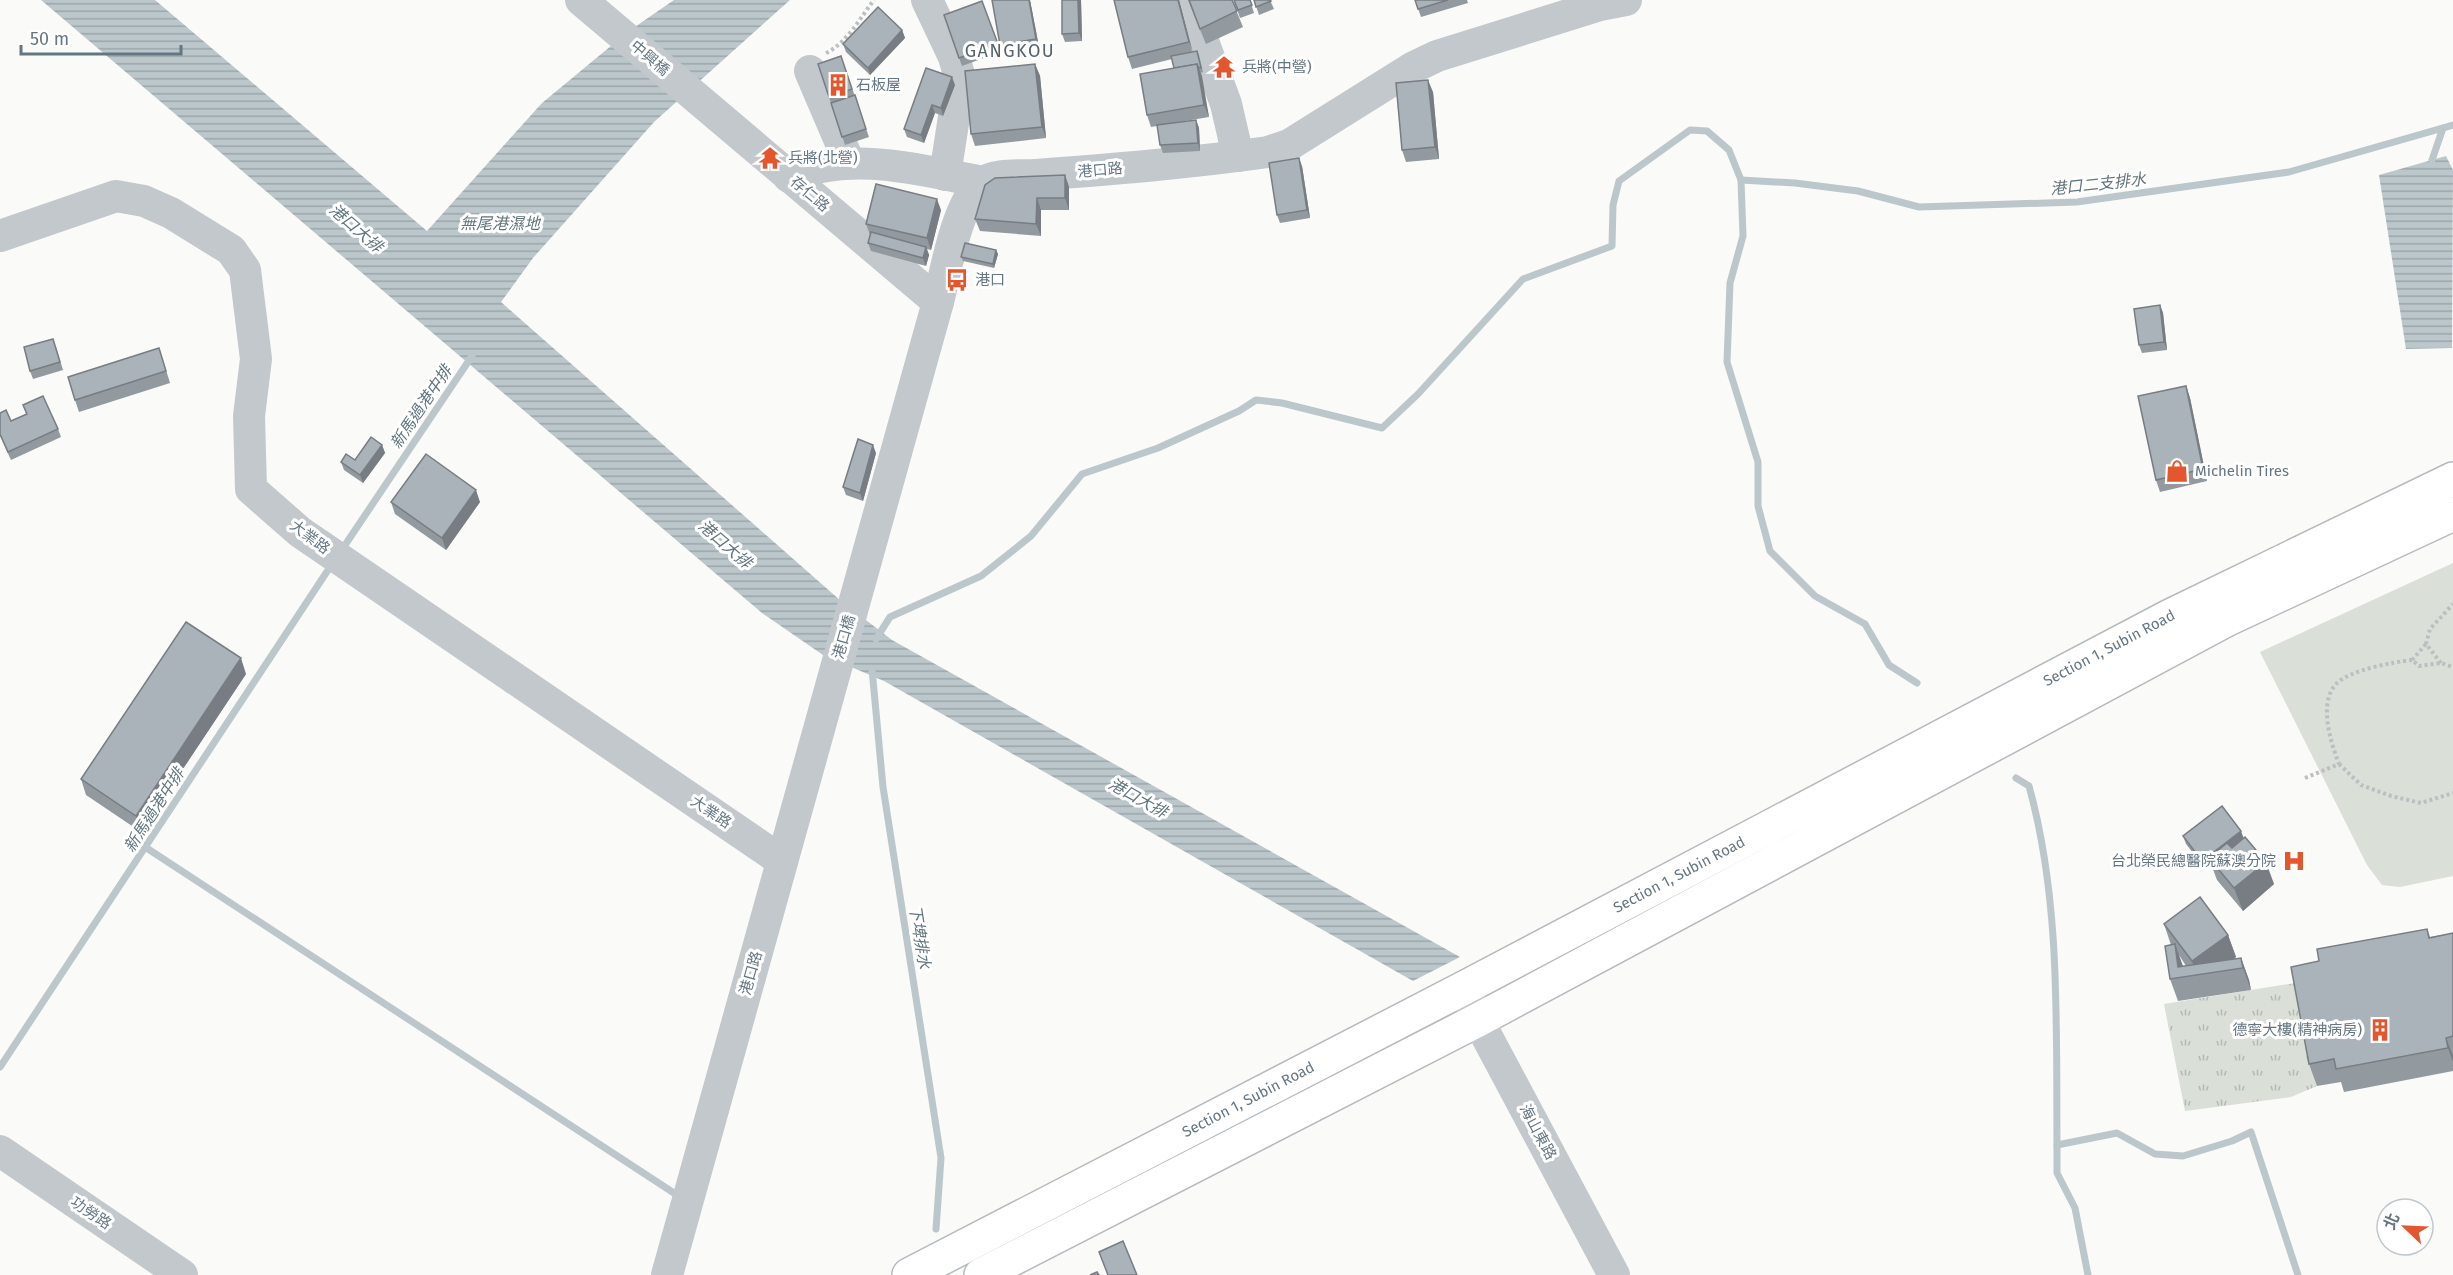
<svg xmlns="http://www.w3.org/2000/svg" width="2453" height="1275" viewBox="0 0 2453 1275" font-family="'Fira Sans','Noto Sans TC',sans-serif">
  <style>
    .green { fill: #dadfd7 }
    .park { fill: url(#park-tufts) }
    .water { fill: url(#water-rules) }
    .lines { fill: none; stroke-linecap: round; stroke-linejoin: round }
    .stream { stroke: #bbc7cb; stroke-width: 7 }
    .major-casing { stroke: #b5babe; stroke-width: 36 }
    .path { stroke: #bbbfc2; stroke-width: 4; stroke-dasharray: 3 3; stroke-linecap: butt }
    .minor { stroke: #c3c8cc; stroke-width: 32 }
    .major { stroke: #fff; stroke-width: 33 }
    .wall { fill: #929a9f; fill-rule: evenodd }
    .shaded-wall { fill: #777d82 }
    .building { fill: #aab3b9; stroke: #777d82; stroke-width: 1.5 }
    .labels { text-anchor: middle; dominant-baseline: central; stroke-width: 6; stroke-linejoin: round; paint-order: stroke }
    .street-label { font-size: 15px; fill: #657683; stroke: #fff }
    .poi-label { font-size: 15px; fill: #657683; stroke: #fff; text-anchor: start }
    .water-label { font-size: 16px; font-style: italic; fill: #60757c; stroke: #fff }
    .quarter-label { font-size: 18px; letter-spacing: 1.5px; fill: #57646e; stroke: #fff }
  </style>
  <defs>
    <pattern id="park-tufts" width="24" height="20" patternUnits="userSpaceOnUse" patternTransform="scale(1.5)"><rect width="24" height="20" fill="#dadfd7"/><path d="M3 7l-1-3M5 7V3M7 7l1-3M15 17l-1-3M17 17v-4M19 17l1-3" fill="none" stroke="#b4b9b4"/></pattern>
    <pattern id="water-rules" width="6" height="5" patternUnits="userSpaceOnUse" patternTransform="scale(1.5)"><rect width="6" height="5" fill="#bbc7cb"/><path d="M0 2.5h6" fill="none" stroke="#9ca6aa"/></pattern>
  </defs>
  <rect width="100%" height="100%" fill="#fafaf8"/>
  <polygon class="green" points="2453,563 2453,876 2400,887 2382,885 2367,865 2260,652"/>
  <polygon class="park" points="2326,978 2299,990 2317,1086 2291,1097 2185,1111 2164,1004"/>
  <g class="water">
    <polygon points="41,0 155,0 427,231 542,103 629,31 674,0 790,0 654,122 533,258 501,302 841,601 892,640 1460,957 1413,981 884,681 823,655 762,613"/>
    <polygon points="2446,156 2453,170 2452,348 2406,349 2379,175"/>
  </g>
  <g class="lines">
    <g class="stream">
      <polyline points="2432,160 2443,128"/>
      <polyline points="1741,180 1795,183 1858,191 1919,207 2077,202 2289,172 2453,125"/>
      <polyline points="341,551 472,356"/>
      <polyline points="876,639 890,617 981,576 1031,536 1082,474 1158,448 1239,411 1256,400 1282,403 1382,428 1418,394 1523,279 1612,246 1613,205 1619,181 1690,130 1707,131 1729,150 1741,180 1743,236 1730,283 1727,362 1758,462 1758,506 1770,551 1815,596 1865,624 1889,665 1917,683"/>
      <polyline points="872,669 883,787 941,1158 936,1229"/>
      <path d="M2016 778 2029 786C2061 902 2056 1025 2057 1145L2117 1133 2155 1154 2183 1156 2232 1141 2251 1132 2298 1275"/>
      <polyline points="145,847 677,1195"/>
      <polyline points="0,1067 330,567"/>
      <polyline points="2057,1145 2057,1173 2075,1208 2088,1275"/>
    </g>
    <g class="major-casing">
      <g id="major">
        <path id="s1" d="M909 1275 1464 988 2170 616 2453 479"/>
        <polyline points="981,1275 1478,1020 2228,619 2453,514"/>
      </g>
    </g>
    <g class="path">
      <path d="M826 53C847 43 860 18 874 0"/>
      <polyline points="2412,660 2426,644"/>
      <polyline points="2441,663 2426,644 2430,629 2453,604"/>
      <polyline points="2339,764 2361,785 2391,796 2421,803 2453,793"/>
      <path d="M2305 778 2339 764C2331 743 2318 704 2336 684 2349 670 2394 662 2412 660L2419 666 2441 663 2453 667"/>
    </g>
    <g class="minor">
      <polyline points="581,0 938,302"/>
      <polyline points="927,0 954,57 960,78 945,175"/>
      <polyline points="1188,0 1226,104 1238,156"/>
      <polyline points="810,71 849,162"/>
      <path d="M789 177C852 150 919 170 983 182"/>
      <polyline points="0,236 116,196 144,201 171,213 231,250 245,270 256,359 249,416 251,489 300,532 782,861"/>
      <polyline points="1464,988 1478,1020 1614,1275"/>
      <polyline points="0,1151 182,1275"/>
      <path d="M667 1275 938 302C946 271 957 202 982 183 994 173 1021 176 1036 175 1113 169 1191 163 1268 152L1289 145 1412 68 1437 56 1600 5 1626 0"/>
    </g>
    <use href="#major" class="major"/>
  </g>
  <g class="wall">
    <polygon points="1030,0 1039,47 1003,53 1000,45"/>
    <polygon points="1081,0 1082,41 1065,42 1062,34"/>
    <polygon points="1179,0 1192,52 1197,51 1199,55 1203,72 1200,73 1209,117 1179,122 1196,120 1199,128 1200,151 1163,153 1160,145 1157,126 1151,127 1147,115 1174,68 1172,59 1132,69 1128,57"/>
    <polygon points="1188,0 1232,0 1243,27 1206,44"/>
    <polygon points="1234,0 1250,0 1254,13 1240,18"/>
    <polygon points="1254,0 1270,0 1274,9 1259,15"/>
    <polygon points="1415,0 1467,0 1468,3 1421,17"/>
    <polygon points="982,1 1000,52 962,66 944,15"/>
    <polygon points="902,30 905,38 870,75 846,52 843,44"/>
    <polygon points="841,56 869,137 845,145 818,64"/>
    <polygon points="1225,58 1228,69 1222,71 1221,67"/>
    <polygon points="1035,64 1040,76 1046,138 975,146 971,134"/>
    <polygon points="955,85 943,116 935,113 924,143 907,137 904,129"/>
    <polygon points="1433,92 1439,159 1406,162 1402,150"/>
    <polygon points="764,152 773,152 774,156 771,161 765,156"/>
    <polygon points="1302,166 1310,218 1280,223 1277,215"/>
    <polygon points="1065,175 1069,187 1069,210 1041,210 1041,236 980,231 975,219"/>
    <polygon points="941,210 931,250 927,249 929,255 926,266 871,251 868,243 870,235 866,224"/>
    <polygon points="996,250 998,254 994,268 963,261 961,257"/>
    <polygon points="2160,305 2163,313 2167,350 2142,353 2139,345"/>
    <polygon points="56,347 63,370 33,379 30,371"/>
    <polygon points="163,360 170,383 79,412 75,400"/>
    <polygon points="2186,386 2190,398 2207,481 2160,492 2156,480"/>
    <polygon points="23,405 58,429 61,437 11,460 0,436 0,413 11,421 26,414"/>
    <polygon points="382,445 385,453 363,483 344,470 341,462 355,460"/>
    <polygon points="876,453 863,501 846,495 843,487"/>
    <polygon points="391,502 480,502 446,550 395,514"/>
    <polygon points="246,674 141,832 86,795 81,779"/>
    <polygon points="2183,836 2244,838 2274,884 2243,911 2217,880 2211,864 2205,869 2186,844"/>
    <path d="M2164 924 2228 935 2236 957 2234 959 2241 958 2249 980 2251 990 2178 1001 2170 979 2171 945ZM2179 955 2186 966H2183Z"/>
    <polygon points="2427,929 2430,937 2453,933 2453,1071 2344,1092 2341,1082 2317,1086 2309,1064 2319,961"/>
  </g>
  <g class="shaded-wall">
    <polygon points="1029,0 1030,0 1039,47 1036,39"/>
    <polygon points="1078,0 1081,0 1082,41 1079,33"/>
    <polygon points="1178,0 1179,0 1193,53 1189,42"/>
    <polygon points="902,30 905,38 870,75 868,68"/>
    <polygon points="1035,64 1040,76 1046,138 1042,127"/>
    <polygon points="1197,64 1202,76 1209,117 1204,105"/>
    <polygon points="952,77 955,85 943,116 941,108"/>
    <polygon points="1428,80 1433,92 1439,159 1435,147"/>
    <polygon points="932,105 935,113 924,143 921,135"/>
    <polygon points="1196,120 1199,128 1200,151 1198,143"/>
    <polygon points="773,152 774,156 771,161 769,156"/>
    <polygon points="1299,158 1302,166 1310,218 1307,210"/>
    <polygon points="1065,175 1069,187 1069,210 1065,198"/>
    <polygon points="1037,198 1041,210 1041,236 1036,224"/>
    <polygon points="937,199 941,210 931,250 927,238"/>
    <polygon points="926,247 929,255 926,266 923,258"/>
    <polygon points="996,250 998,254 994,268 993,264"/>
    <polygon points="2160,305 2163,313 2167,350 2164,342"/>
    <polygon points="2186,386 2190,398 2207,481 2203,469"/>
    <polygon points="382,445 385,453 363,483 360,475"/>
    <polygon points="873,445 876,453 863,501 860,493"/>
    <polygon points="476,490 480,502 446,550 442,538"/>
    <polygon points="241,658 246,674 141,832 136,816"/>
    <polygon points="2241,831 2244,839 2213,863 2209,858 2211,864 2205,869 2202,861"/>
    <polygon points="2266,862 2274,884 2243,911 2234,888"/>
    <polygon points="2228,935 2236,957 2216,972 2196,975 2192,961"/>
    <polygon points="2175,944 2183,967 2178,967"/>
    <polygon points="2241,958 2249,980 2251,990 2243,968"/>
    <polygon points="2446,1038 2453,1056 2453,1062 2448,1048"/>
  </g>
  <g class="building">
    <polygon points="992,0 1029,0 1036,39 1000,45"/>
    <polygon points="1062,0 1078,0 1079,33 1062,34"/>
    <polygon points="1114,0 1178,0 1189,42 1128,57"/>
    <polygon points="1189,0 1232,0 1237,11 1200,29"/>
    <polygon points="1234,0 1250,0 1252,5 1238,10"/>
    <polygon points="1254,0 1270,0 1271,1 1256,7"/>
    <polygon points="1415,0 1448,0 1418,9"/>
    <polygon points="982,1 998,44 959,58 944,15"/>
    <polygon points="878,7 902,30 868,68 843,44"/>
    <polygon points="1197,51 1201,68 1199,68 1197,64 1174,68 1171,56"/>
    <polygon points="841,56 852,89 829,97 818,64"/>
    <polygon points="1225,58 1227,65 1221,67 1219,61"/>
    <polygon points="1035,64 1042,127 971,134 965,71"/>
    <polygon points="1197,64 1204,105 1147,115 1140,74"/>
    <polygon points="926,68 952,77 941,108 932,105 921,135 904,129"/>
    <polygon points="1428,80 1435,147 1402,150 1396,83"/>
    <polygon points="855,95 866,129 842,137 831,103"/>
    <polygon points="1196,120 1198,143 1160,145 1157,125"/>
    <polygon points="767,148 773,152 769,156 764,152"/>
    <polygon points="1299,158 1307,210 1277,215 1269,163"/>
    <polygon points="1065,175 1065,198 1037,198 1036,224 975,219 985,185 995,178"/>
    <polygon points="876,184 937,199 927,238 866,224"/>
    <polygon points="871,232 926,247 923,258 868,243"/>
    <polygon points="965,243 996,250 993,264 961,257"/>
    <polygon points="2160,305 2164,342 2139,345 2134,309"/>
    <polygon points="53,339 60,362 30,371 24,347"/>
    <polygon points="159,348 166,371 75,400 68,377"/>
    <polygon points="2186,386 2203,469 2156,480 2138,396"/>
    <polygon points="43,396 58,429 8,452 0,434 0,413 6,410 11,421 27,414 23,405"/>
    <polygon points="371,437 382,445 360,475 341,462 346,454 355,460"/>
    <polygon points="858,439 873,445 860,493 843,487"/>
    <polygon points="426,454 476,490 442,538 391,502"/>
    <polygon points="186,622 241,658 136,816 81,779"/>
    <polygon points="2222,806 2241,831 2202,861 2183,836"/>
    <polygon points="2245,837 2266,862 2234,888 2209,858 2227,843 2232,848"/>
    <polygon points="2200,897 2228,935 2192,961 2164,924"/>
    <polygon points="2427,929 2429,938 2453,933 2453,1036 2446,1038 2448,1048 2336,1069 2334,1059 2309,1064 2291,967 2319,961 2317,949"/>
    <polygon points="2175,944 2178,967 2241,958 2243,968 2170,979 2165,946"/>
    <polygon points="1123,1241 1137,1275 1108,1275 1099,1252"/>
    <polygon points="1097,1272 1099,1275 1090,1275"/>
  </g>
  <defs>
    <g id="temple-bare" transform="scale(1.8)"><path d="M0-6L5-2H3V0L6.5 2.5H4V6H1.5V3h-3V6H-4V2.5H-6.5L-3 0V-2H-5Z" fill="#e4572e" stroke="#fff" stroke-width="2.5" paint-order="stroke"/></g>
    <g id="building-bare" transform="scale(1.8)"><path d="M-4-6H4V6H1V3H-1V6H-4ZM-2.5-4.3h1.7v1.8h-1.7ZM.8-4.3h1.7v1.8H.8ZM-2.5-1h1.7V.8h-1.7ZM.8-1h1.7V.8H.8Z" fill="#e4572e" stroke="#fff" stroke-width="2.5" paint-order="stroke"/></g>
    <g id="bus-bare" transform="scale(1.8)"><path d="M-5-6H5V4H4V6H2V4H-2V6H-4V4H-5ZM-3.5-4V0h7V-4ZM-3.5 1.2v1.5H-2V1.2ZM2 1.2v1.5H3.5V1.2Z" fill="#e4572e" stroke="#fff" stroke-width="2.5" paint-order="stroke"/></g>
    <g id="shop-bare" transform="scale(1.8)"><path d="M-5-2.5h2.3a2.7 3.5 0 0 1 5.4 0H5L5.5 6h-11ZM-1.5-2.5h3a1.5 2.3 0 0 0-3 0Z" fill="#e4572e" stroke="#fff" stroke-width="2.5" paint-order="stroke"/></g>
    <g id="hospital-bare" transform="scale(1.8)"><path d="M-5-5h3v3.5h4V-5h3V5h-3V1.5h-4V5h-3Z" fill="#e4572e" stroke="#fff" stroke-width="2.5" paint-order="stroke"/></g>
  </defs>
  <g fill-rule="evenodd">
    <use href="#temple-bare" x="1224" y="67"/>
    <use href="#building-bare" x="838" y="85"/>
    <use href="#temple-bare" x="770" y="158"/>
    <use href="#bus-bare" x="957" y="280"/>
    <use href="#shop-bare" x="2177" y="471"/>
    <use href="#hospital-bare" x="2294" y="861"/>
    <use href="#building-bare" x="2380" y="1030"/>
  </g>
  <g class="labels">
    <g class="street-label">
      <text transform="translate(650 58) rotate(40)">中興橋</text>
      <text transform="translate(1100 170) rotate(-5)">港口路</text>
      <text transform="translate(810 194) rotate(40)">存仁路</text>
      <text transform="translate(310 537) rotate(37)">大業路</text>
      <text transform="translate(844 637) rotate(-74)">港口橋</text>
      <text stroke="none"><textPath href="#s1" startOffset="1354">Section 1, Subin Road</textPath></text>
      <text transform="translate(711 812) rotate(34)">大業路</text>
      <text stroke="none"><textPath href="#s1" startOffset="868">Section 1, Subin Road</textPath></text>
      <text transform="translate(751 973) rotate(-74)">港口路</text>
      <text stroke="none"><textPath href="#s1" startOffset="382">Section 1, Subin Road</textPath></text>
      <text transform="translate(1538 1132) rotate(62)">海山東路</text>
      <text transform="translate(91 1213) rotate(34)">功勞路</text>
    </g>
    <g class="poi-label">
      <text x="1242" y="67">兵將(中營)</text>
      <text x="856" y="85">石板屋</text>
      <text x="788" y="158">兵將(北營)</text>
      <text x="975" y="280">港口</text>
      <text x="2195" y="471">Michelin Tires</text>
      <text x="2276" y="861" text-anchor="end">台北榮民總醫院蘇澳分院</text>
      <text x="2362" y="1030" text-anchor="end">德寧大樓(精神病房)</text>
    </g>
    <g class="water-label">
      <text transform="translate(2098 184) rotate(-6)">港口二支排水</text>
      <text x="500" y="223">無尾港濕地</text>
      <text transform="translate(356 228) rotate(41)">港口大排</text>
      <text transform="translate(421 407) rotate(-56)">新馬過港中排</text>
      <text transform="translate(725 544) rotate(41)">港口大排</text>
      <text transform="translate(1138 798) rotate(29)">港口大排</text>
      <text transform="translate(154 810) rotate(-57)">新馬過港中排</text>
      <text transform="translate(920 937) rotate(81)">下埤排水</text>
    </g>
    <g class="quarter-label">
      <text x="1010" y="51">GANGKOU</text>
    </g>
  </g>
  <g transform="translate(2405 1227) rotate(293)"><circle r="28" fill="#ffffff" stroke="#c1c8cd" stroke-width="1.5"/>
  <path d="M0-4.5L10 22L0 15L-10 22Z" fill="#e4572e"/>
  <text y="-9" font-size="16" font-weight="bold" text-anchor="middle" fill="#657683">北</text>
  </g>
  <path d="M21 45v9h160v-9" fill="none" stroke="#657683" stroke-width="3"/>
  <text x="30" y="45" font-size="18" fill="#657683" stroke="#ffffff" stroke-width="4.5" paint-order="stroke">50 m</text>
</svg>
